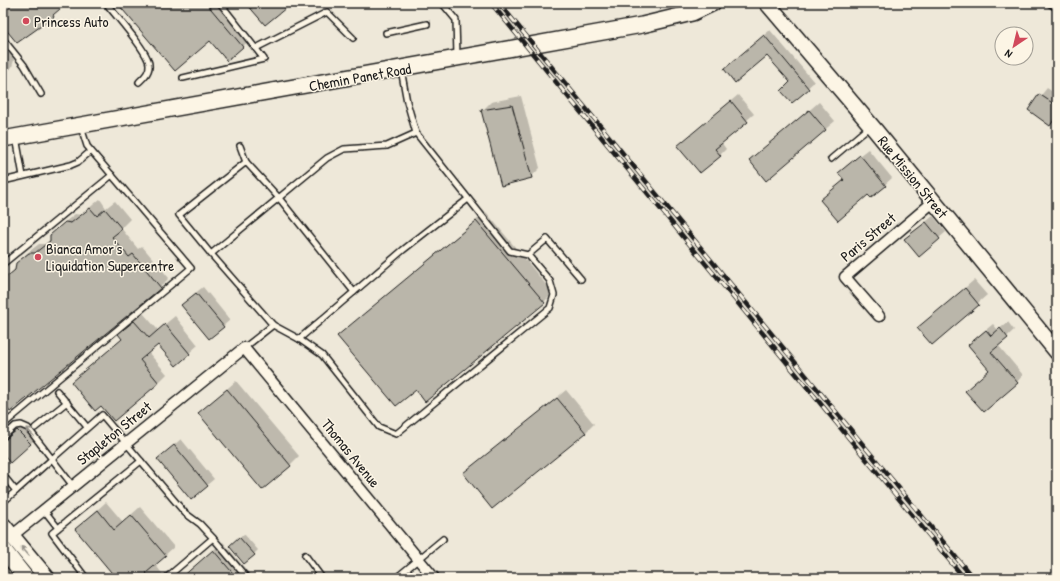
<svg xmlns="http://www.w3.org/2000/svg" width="1060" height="581" viewBox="0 0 1060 581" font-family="'Patrick Hand',sans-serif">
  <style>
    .shadow { fill: #0003 }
    .building { fill: #bab6aa; stroke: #1c1c1c }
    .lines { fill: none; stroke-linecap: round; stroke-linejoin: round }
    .lane-casing { stroke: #1c1c1c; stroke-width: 8 }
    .street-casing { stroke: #1c1c1c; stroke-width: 13 }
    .secondary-casing { stroke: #1c1c1c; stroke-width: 18 }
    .lane { stroke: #fcf5e5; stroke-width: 5 }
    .street { stroke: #fcf5e5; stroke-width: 10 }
    .secondary { stroke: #fcf5e5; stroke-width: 15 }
    .rail-casing { stroke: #1c1c1c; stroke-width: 4.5 }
    .rail { stroke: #fcf5e5; stroke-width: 3; stroke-dasharray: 9; stroke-linecap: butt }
    .oneway { stroke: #97938b }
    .poi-dot { fill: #d1495b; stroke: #fcf5e5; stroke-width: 1.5 }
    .labels { text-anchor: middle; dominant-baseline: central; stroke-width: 3; stroke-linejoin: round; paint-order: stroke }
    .poi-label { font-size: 15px; fill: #1c1c1c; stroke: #fcf5e5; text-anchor: start }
    .street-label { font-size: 15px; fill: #1c1c1c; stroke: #fcf5e5 }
  </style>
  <rect width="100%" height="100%" fill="#eee8d9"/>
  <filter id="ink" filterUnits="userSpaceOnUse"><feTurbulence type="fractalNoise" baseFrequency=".025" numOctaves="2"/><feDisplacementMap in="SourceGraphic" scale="8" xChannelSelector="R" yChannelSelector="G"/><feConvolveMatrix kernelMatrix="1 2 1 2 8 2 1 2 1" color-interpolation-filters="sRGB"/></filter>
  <g filter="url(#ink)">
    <g class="shadow">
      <polygon points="118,3 222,3 252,38 227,60 210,40"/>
      <polygon points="346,3 352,3 348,6"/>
      <polygon points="770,30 814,82 792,102 791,82 767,55 731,63"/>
      <polygon points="3,52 10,53 14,60 12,67 3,77"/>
      <polygon points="1047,88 1057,95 1057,117 1049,125 1029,110"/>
      <polygon points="738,95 754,114 721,142 726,149 720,155 678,146"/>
      <polygon points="521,96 540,168 531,177 482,111 491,102"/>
      <polygon points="819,102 835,121 766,180 750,161"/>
      <polygon points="868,149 892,178 871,197 845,179 846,166"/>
      <polygon points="100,199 106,208 115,201 130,219 121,228 138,249 142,246 169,278 160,287 3,402 3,274 10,274 16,268 17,263 26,254 39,244 45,244 51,239 60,226 75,214 81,215"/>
      <polygon points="486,212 553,293 544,302 416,389 338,336"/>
      <polygon points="933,216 946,232 939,238 912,233"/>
      <polygon points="974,280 987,295 932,343 919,328"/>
      <polygon points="203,287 230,320 223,326 189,298"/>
      <polygon points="143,313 158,330 175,316 198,345 176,365 159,344 148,352 167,374 158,383 101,404 72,382 123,338 119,334"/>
      <polygon points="1008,322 1014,330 998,345 1023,375 1017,382 990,370 976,338 993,324 998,330"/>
      <polygon points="236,381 299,456 290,465 199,413"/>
      <polygon points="566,390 594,424 585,433 465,473"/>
      <polygon points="25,424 37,437 30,444 3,453 3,440"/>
      <polygon points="181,439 214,479 207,485 165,453"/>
      <polygon points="106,502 123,522 140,507 174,547 155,564 164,576 162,578 116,578 76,529"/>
      <polygon points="244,534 258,550 254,554 235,542"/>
      <polygon points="223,542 253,578 182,578 191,569"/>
      <polygon points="3,572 8,578 3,578"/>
    </g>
    <g class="building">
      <polygon points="3,3 67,3 53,15 54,17 17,43 3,26"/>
      <polygon points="117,3 206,3 243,47 227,61 210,41 175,71"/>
      <polygon points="246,3 292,3 265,25"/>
      <polygon points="764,35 809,89 792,103 781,91 790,82 767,56 735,83 724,69"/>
      <polygon points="1039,94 1057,106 1057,115 1050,126 1028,110"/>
      <polygon points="731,101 748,122 715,149 721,156 700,173 677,146"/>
      <polygon points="512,105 532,178 501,186 481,110"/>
      <polygon points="809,110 826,130 766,181 749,160"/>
      <polygon points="860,155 886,186 871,198 868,195 838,221 820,200 844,180 838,173"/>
      <polygon points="90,208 97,216 105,209 122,229 112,237 129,257 133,254 161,288 10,412 3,403 3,280 15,270 16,263 29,253 35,253 50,241 50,235 65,222 71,223"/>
      <polygon points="476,221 545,303 425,402 416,390 396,406 337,336"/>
      <polygon points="926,222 940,239 919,257 904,239"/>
      <polygon points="965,288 979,305 932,345 917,328"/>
      <polygon points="196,293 224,327 209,339 181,305"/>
      <polygon points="134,321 149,338 165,324 190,354 176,366 158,345 140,360 159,383 114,421 101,406 95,411 71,382 122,339 118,334"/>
      <polygon points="1000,328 1008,338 991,352 1018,383 984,412 965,391 989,370 968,345 986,330 991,336"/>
      <polygon points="227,389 291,466 262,490 198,413"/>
      <polygon points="557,398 586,433 492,509 463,473"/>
      <polygon points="17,430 31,444 10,463 3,454 3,441"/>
      <polygon points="174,445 208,486 191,500 157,459"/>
      <polygon points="98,510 114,530 131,515 166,556 146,573 151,578 116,578 75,529"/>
      <polygon points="239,537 255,555 244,564 229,546"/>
      <polygon points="213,550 237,578 181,578"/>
    </g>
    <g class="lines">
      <g class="lane-casing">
        <g id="lane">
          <path d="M106 3C115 15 148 51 149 64 150 72 144 77 139 82"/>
          <polyline points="442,3 456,20 457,56"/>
          <polyline points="1049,3 1057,8"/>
          <polyline points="386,33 427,24"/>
          <polyline points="3,39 24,65 41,94"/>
          <polyline points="256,48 327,12 353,38"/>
          <polyline points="183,78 264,59 220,3"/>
          <polyline points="416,133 510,251 528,255"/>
          <polyline points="16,137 23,176"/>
          <polyline points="240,146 246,162"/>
          <polyline points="831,159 870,126"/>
          <polyline points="3,181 71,165 78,162 91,151"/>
          <polyline points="211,254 273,325 299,339 322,355 379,427 396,434 550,308 554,295 550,281 528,255 547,239 581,279"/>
          <polyline points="3,264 112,175"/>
          <polyline points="354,292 279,198 246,162 179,215 211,254 327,158 344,149 387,146 416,133 407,102 401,69"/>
          <polyline points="299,339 403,250 468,199"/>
          <polyline points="244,348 273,325"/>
          <polyline points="57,391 87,427"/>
          <polyline points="3,425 191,268 87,146 81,127"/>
          <polyline points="35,428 67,402"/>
          <polyline points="3,437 15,426 21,425 28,428 52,459 102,415 141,461"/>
          <polyline points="3,475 16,491 3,502"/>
          <polyline points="16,491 52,459 73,486"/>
          <polyline points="44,510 58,528"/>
          <polyline points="305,555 322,578"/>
          <polyline points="86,578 52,533 141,461 185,513 200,524 213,538"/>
          <polyline points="166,578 213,538 247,578"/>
          <polyline points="396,578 443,539"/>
        </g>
      </g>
      <g class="street-casing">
        <g id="street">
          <polyline points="879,316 845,277 933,202"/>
          <polyline points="3,543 244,348 434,578"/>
        </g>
      </g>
      <g class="secondary-casing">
        <g id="secondary">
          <polyline points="767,3 875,130 1057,352"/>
          <polyline points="3,139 642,25 692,13 713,3"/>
          <polyline points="3,525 47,578"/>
          <polyline points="3,549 26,578"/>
        </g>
      </g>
      <use href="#lane" class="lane"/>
      <use href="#street" class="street"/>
      <use href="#secondary" class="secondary"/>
      <g class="rail-casing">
        <g id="rail">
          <polyline points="491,3 964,578"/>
          <polyline points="499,3 973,578"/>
        </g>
      </g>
      <use href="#rail" class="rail"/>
    </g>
    <defs><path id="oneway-shaft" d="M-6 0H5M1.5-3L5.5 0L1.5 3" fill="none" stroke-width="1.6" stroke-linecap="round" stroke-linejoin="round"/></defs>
    <g class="oneway">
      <use href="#oneway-shaft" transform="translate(30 432) rotate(-133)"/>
      <use href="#oneway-shaft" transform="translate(25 551) rotate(-130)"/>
    </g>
  </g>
  <g class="poi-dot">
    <circle cx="26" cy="21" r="4"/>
    <circle cx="38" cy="257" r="4"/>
  </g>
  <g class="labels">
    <g class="poi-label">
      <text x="34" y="21">Princess Auto</text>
      <text x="46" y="248">Bianca Amor's<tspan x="46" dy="17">Liquidation Supercentre</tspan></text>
    </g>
    <g class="street-label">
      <text transform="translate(360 77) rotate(-10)">Chemin Panet Road</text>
      <text transform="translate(913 177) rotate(51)">Rue Mission Street</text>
      <text transform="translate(868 237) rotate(-40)">Paris Street</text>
      <text transform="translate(114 433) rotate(-39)">Stapleton Street</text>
      <text transform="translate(351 453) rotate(51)">Thomas Avenue</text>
    </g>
  </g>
  <rect width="1060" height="581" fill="none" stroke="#fcf5e5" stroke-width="16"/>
  <rect x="8" y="8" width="1044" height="565" fill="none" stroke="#1c1c1c" stroke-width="1.5" filter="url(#ink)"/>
  <g transform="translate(1014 46) rotate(215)"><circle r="19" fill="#fcf5e5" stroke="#a29e95"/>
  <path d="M0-3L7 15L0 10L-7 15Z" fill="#d1495b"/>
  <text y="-6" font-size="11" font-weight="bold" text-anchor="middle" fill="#1c1c1c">N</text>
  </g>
</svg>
